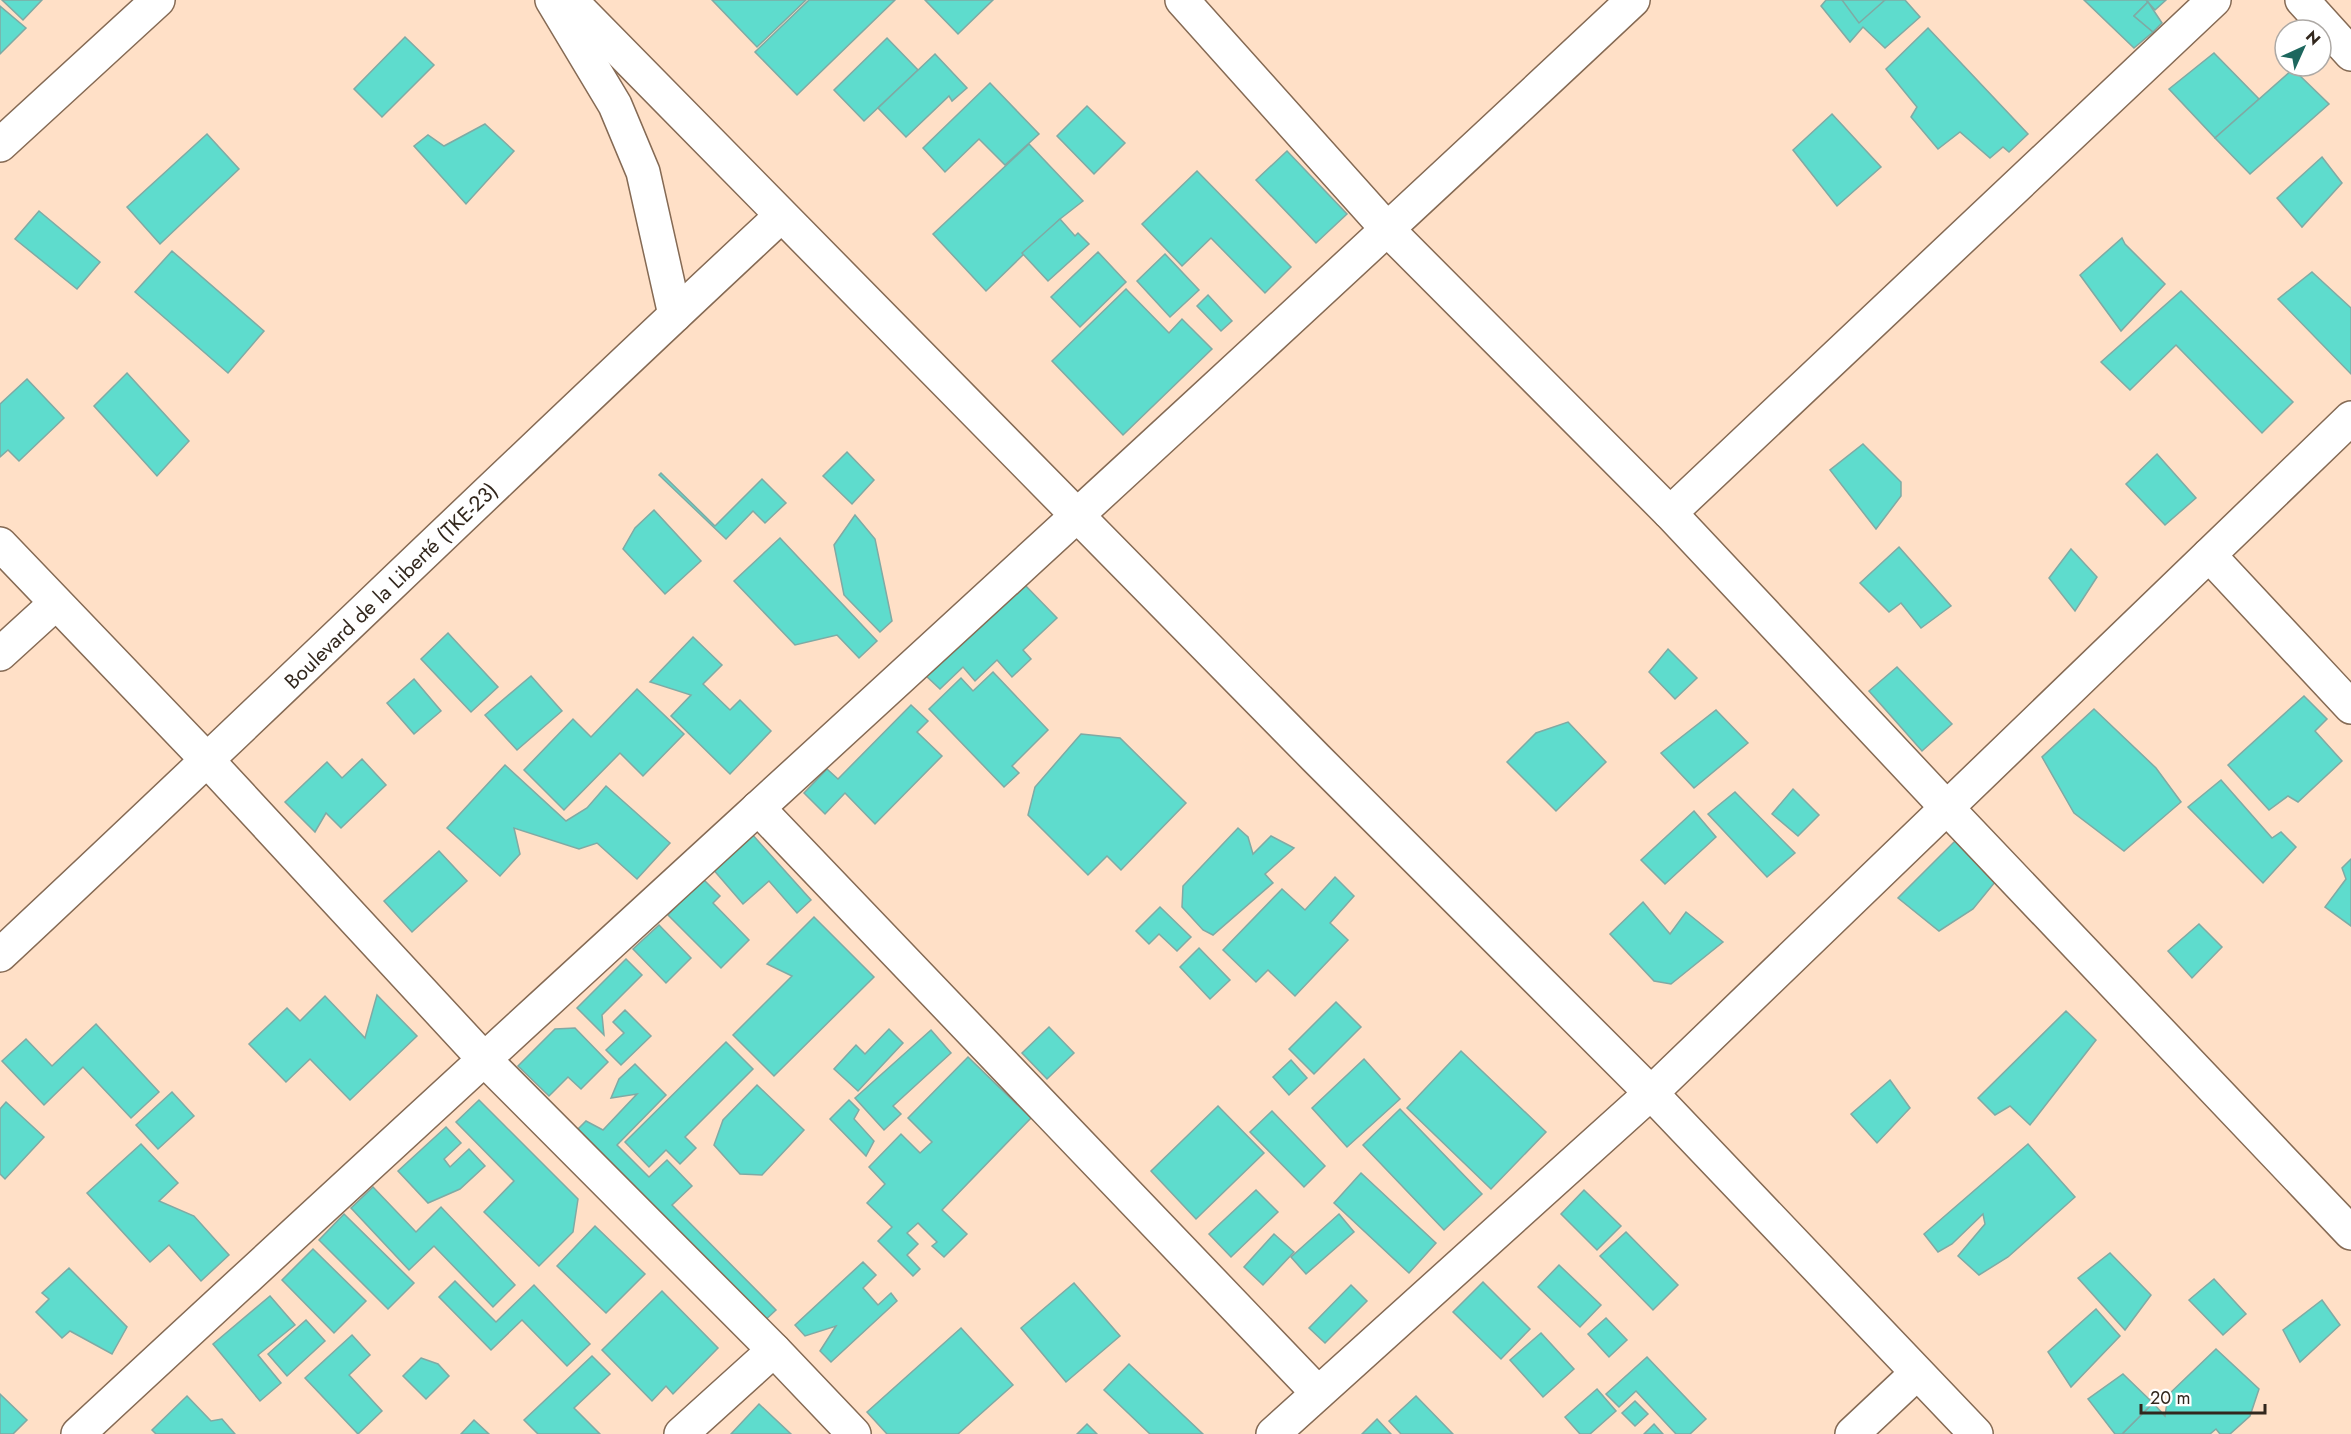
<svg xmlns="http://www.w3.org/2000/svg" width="2351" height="1434" viewBox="0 0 2351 1434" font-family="Jost,sans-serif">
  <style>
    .building { fill: #5edccd; stroke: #7faaa4; stroke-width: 1.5 }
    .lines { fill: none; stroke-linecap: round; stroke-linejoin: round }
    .street-casing { stroke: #856a54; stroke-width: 36 }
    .secondary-casing { stroke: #856a54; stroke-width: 36 }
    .street { stroke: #fff; stroke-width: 33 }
    .secondary { stroke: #fff; stroke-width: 33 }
    .labels { text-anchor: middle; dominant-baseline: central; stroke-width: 4.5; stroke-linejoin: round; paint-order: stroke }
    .street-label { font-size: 21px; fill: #32271d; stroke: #fff }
  </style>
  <rect width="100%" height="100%" fill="#ffe0c7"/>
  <g class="building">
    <polygon points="2,0 42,0 23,20"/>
    <polygon points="712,0 806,0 757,47"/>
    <polygon points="809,0 895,0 797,95 755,52"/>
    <polygon points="925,0 993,0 958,34"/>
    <polygon points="1826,0 1905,0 1920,17 1885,48 1863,27 1850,42 1821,6"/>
    <polygon points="1842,0 1885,0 1859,23"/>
    <polygon points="2084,0 2146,0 2148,2 2134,16 2153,32 2134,48"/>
    <polygon points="2146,0 2166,0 2155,10"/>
    <polygon points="2148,2 2162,23 2153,32 2134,16"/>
    <polygon points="0,6 26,28 0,54"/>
    <polygon points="1928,28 2028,134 2009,152 2003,147 1990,158 1960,132 1938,149 1911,117 1917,107 1886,69"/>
    <polygon points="405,37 434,65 382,117 354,89"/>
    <polygon points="887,38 918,70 864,121 834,90"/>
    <polygon points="2214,53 2259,99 2215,138 2169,89"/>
    <polygon points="935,54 967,88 952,101 949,96 906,137 878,108"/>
    <polygon points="2293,69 2329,104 2250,174 2215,138"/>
    <polygon points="990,83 1039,134 1005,165 979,139 945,172 923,148"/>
    <polygon points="1087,106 1125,143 1094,174 1057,136"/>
    <polygon points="1832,114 1881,167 1837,206 1793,150"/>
    <polygon points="485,124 514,151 466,204 414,146 428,135 444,146"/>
    <polygon points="207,134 239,169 160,244 127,207"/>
    <polygon points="1029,144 1083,201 1060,219 986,291 933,234"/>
    <polygon points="1287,151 1347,214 1316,243 1256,180"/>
    <polygon points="2322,157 2342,183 2302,227 2277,198"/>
    <polygon points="1197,171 1291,267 1265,293 1211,238 1182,266 1142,224"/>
    <polygon points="39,211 100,262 77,289 15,239"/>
    <polygon points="1060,219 1075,236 1078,233 1089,244 1048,281 1022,253"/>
    <polygon points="2122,238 2125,244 2165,284 2121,331 2080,275"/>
    <polygon points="172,251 264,331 228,373 135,292"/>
    <polygon points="1098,252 1126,282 1080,327 1051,297"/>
    <polygon points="1165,254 1199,290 1170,317 1137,281"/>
    <polygon points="2312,272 2351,308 2351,374 2278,299"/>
    <polygon points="1126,289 1169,333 1182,319 1212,349 1123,435 1052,361"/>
    <polygon points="2181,291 2293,402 2262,433 2176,345 2130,390 2101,362"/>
    <polygon points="1208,295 1232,321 1221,331 1197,306"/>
    <polygon points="127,373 189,441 157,476 94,406"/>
    <polygon points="27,379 64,418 19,461 8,450 0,457 0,404"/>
    <polygon points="1863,444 1901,482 1901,496 1876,529 1830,470"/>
    <polygon points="847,452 874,480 852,504 823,476"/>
    <polygon points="2157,454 2196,498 2165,525 2126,484"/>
    <polygon points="661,473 715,526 762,479 786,503 765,523 753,511 726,539 659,475"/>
    <polygon points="654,510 701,561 665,594 623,549 635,528"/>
    <polygon points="855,515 875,539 892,621 880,632 844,595 834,545"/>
    <polygon points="780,538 877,641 859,658 837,635 795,645 734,581"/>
    <polygon points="1899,547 1951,606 1921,628 1901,603 1889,612 1860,583"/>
    <polygon points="2071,549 2097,577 2075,611 2049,578"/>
    <polygon points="1022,582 1057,618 1023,650 1031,659 1012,677 997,660 975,681 963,667 940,689 925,675"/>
    <polygon points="448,633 498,687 471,712 421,659"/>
    <polygon points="693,637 722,665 703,684 730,710 740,700 771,731 730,774 671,716 691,695 650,682"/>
    <polygon points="1668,649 1697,678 1675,699 1649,672"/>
    <polygon points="1897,667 1952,724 1922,751 1869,691"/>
    <polygon points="993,672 1048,730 1012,766 1019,773 1004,787 929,709 961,678 973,691"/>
    <polygon points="531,676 562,711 517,750 485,715"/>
    <polygon points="414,679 441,711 414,734 387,703"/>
    <polygon points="637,689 684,734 643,776 620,753 564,810 524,770 573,719 591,737"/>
    <polygon points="2304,696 2327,719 2315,731 2342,761 2298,802 2288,796 2269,810 2228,765"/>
    <polygon points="911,705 928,721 917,732 942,756 875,824 845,793 825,814 804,793 827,769 838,779"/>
    <polygon points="2094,709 2156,768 2181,802 2124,851 2074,813 2042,757"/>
    <polygon points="1716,710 1748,743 1694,788 1661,753"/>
    <polygon points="1568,722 1606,762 1556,811 1507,762 1536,733"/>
    <polygon points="1081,734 1120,738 1186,803 1121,870 1107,856 1088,875 1028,815 1035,787"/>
    <polygon points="362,759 386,785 341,828 326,813 315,832 285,802 327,762 342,778"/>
    <polygon points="505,765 566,821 587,808 606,786 670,843 637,879 597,843 579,849 514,828 520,854 500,876 447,828"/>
    <polygon points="2221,780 2272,838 2281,832 2296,847 2263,883 2188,807"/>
    <polygon points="1793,789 1819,815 1798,836 1772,814"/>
    <polygon points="1735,792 1795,853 1767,877 1708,814"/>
    <polygon points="1694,811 1716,837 1665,884 1641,860"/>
    <polygon points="1238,828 1248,837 1253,854 1271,836 1294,848 1265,874 1273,883 1213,935 1203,930 1182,907 1183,886"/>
    <polygon points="751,833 811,900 797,913 769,881 743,904 712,868"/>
    <polygon points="1958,838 1995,882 1973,909 1939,931 1898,898"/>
    <polygon points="439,851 467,881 412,932 384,901"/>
    <polygon points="2351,859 2351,926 2325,907 2346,879 2342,868"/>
    <polygon points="1335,877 1354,896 1330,923 1348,940 1295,996 1268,970 1256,982 1223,950 1282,889 1305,910"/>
    <polygon points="703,879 720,896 713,903 749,940 721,968 668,915"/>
    <polygon points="1643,902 1670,934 1686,912 1723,942 1671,984 1654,981 1610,934"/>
    <polygon points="1160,907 1191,937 1177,951 1159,934 1149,944 1136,931"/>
    <polygon points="814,917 874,977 774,1076 733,1035 792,976 767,964"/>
    <polygon points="2199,924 2222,947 2192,978 2168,951"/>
    <polygon points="659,925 691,958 666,983 633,949"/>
    <polygon points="1199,948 1230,980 1210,999 1180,967"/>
    <polygon points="626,959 642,975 602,1015 604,1035 577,1008"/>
    <polygon points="377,995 417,1036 350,1100 310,1059 286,1082 249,1044 287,1008 300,1021 325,996 365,1038"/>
    <polygon points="1336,1002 1361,1027 1314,1074 1289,1049"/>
    <polygon points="625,1010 651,1036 621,1065 606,1050 624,1033 613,1022"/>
    <polygon points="2066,1011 2096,1040 2030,1125 2010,1106 1995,1115 1978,1098"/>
    <polygon points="96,1024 159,1092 131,1118 83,1067 44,1105 2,1061 26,1039 52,1066"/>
    <polygon points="1049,1027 1074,1053 1047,1079 1022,1053"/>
    <polygon points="575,1028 608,1062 581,1089 568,1077 549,1096 518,1066 555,1029"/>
    <polygon points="889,1029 903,1043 858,1091 834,1069 856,1045 865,1054"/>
    <polygon points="931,1030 951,1053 893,1106 901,1114 884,1130 855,1098"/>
    <polygon points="726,1042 753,1069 685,1137 696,1148 680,1164 666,1150 649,1167 625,1142"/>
    <polygon points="1461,1051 1546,1132 1491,1189 1407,1108"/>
    <polygon points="968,1057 1031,1118 942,1210 967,1234 944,1257 932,1246 937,1242 918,1223 907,1233 918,1244 907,1255 920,1269 913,1276 878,1241 892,1227 867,1203 885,1184 869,1167 901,1134 920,1153 932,1142 908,1118"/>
    <polygon points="1364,1059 1400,1099 1347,1147 1312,1108"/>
    <polygon points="1291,1060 1307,1078 1289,1095 1273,1077"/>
    <polygon points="635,1064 666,1095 617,1145 649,1177 667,1160 692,1186 672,1205 776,1310 761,1324 572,1135 586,1121 603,1130 637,1094 611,1098 619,1079"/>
    <polygon points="1890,1080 1910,1108 1877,1143 1851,1114"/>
    <polygon points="757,1085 804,1130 762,1175 740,1174 714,1145 723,1120"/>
    <polygon points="172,1092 194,1116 158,1149 136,1125"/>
    <polygon points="479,1100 578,1199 573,1232 539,1266 484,1212 514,1181 456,1122"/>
    <polygon points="849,1100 859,1110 854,1119 874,1141 866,1156 830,1119"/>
    <polygon points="6,1102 44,1137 5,1179 0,1174 0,1109"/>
    <polygon points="1218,1106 1264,1153 1196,1219 1151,1171"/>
    <polygon points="1400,1109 1482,1194 1444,1230 1363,1145"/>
    <polygon points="1272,1111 1325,1166 1304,1187 1250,1132"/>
    <polygon points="446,1127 461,1143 444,1159 450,1167 469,1149 485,1166 460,1189 428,1203 398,1171"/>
    <polygon points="141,1144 178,1183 159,1201 194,1216 229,1255 201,1281 169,1245 150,1262 87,1193"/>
    <polygon points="2028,1144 2075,1197 2008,1257 1979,1275 1958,1256 1985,1224 1983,1214 1952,1244 1938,1252 1924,1234"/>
    <polygon points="1361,1173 1436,1243 1409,1273 1334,1203"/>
    <polygon points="373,1187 416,1232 441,1207 515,1285 493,1307 434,1246 409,1270 351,1208"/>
    <polygon points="1256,1190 1278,1212 1231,1257 1209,1234"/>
    <polygon points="1584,1190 1621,1226 1597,1250 1561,1214"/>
    <polygon points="344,1214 414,1283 388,1309 319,1240"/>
    <polygon points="1339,1214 1354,1232 1306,1274 1291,1257"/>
    <polygon points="595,1226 645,1274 606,1313 557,1266"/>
    <polygon points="1626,1232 1678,1285 1653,1310 1600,1256"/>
    <polygon points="1274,1234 1294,1252 1263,1285 1244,1267"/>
    <polygon points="313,1249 366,1301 334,1333 282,1280"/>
    <polygon points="2110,1253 2151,1295 2125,1330 2078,1278"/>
    <polygon points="863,1262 876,1275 863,1288 878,1305 891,1293 897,1301 831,1362 820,1351 836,1326 805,1336 795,1325"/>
    <polygon points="1559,1265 1601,1305 1580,1327 1538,1287"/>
    <polygon points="69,1268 127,1327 112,1354 70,1331 62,1338 36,1312 49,1299 42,1293"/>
    <polygon points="2214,1279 2246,1314 2223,1335 2189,1300"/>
    <polygon points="455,1281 496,1322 534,1285 590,1344 567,1366 522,1320 491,1350 439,1297"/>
    <polygon points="1483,1282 1530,1329 1501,1359 1453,1312"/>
    <polygon points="1074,1283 1120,1336 1066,1382 1021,1328"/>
    <polygon points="1351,1285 1367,1301 1325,1343 1309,1328"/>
    <polygon points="662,1291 718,1348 673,1394 666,1386 652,1401 602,1350"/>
    <polygon points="270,1296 295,1325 258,1355 281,1383 260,1401 213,1344"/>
    <polygon points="2322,1300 2340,1325 2300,1362 2283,1330"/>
    <polygon points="2096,1309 2120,1336 2071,1387 2048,1352"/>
    <polygon points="1606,1318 1627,1340 1609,1357 1588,1334"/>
    <polygon points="306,1320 325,1341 287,1376 268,1354"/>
    <polygon points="961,1328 1013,1385 958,1434 887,1434 867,1412"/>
    <polygon points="1541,1333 1574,1369 1543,1397 1510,1360"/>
    <polygon points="352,1335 370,1355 349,1375 382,1411 358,1434 305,1378"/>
    <polygon points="2216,1349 2259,1389 2250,1416 2230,1434 2220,1434 2216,1429 2210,1434 2122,1434 2153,1403 2165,1416 2168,1395"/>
    <polygon points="592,1356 610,1374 574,1408 600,1434 538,1434 524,1420"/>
    <polygon points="1647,1357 1706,1419 1690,1434 1676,1434 1636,1391 1619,1407 1606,1394"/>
    <polygon points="421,1358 438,1364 449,1376 426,1399 403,1376"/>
    <polygon points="1129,1364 1203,1434 1150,1434 1104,1390"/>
    <polygon points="2123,1374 2153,1403 2122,1434 2115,1434 2088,1399"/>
    <polygon points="1597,1389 1616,1411 1590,1434 1580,1434 1565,1417"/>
    <polygon points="0,1394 27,1420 13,1434 0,1434"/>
    <polygon points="187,1396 211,1421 222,1419 235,1434 156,1434 152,1430"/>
    <polygon points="1416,1396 1453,1434 1401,1434 1389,1421"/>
    <polygon points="1635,1401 1648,1414 1635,1426 1622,1413"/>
    <polygon points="759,1404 791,1434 731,1434"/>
    <polygon points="1377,1419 1391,1434 1362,1434"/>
    <polygon points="474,1420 489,1434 461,1434"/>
    <polygon points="1087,1424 1097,1434 1077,1434"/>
    <polygon points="1654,1424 1663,1434 1644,1434"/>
  </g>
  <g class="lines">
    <g class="street-casing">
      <g id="street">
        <polyline points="552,0 615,105 643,172 675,315"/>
        <polyline points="1182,0 1388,230 1670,513 1947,808 2351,1233"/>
        <polyline points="2302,0 2351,54"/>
        <polyline points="0,145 158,0"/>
        <polyline points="1670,513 2214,0"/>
        <polyline points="0,544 208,761 483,1058 774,1350 854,1434"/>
        <polyline points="2209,555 2351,707"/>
        <polyline points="0,654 56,603"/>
        <polyline points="758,808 1318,1393"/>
        <path d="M78 1434C595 954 1119 482 1633 0"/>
        <polyline points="681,1434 774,1350"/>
        <polyline points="1273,1434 1651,1093 2351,418"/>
        <polyline points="1852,1434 1917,1373"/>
      </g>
    </g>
    <g class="secondary-casing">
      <g id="secondary">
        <polyline points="570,0 1316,758 1651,1093 1976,1434"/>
        <path d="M0 955C262 711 518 460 781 216"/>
      </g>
    </g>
    <use href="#street" class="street"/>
    <use href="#secondary" class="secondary"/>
  </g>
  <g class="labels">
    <g class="street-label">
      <text transform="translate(391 586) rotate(-44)">Boulevard de la Liberté (TKE-23)</text>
    </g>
  </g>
  <g transform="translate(2303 48) rotate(45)"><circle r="28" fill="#ffffff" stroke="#ada9a5" stroke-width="1.5"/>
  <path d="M0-4.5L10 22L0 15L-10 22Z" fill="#1d675e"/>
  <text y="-9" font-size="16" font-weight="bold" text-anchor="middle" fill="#32271d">N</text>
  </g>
  <path d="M2141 1404v9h124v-9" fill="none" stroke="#32271d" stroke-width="3"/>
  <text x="2150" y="1404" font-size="18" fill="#32271d" stroke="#ffffff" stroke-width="4.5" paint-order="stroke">20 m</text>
</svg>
